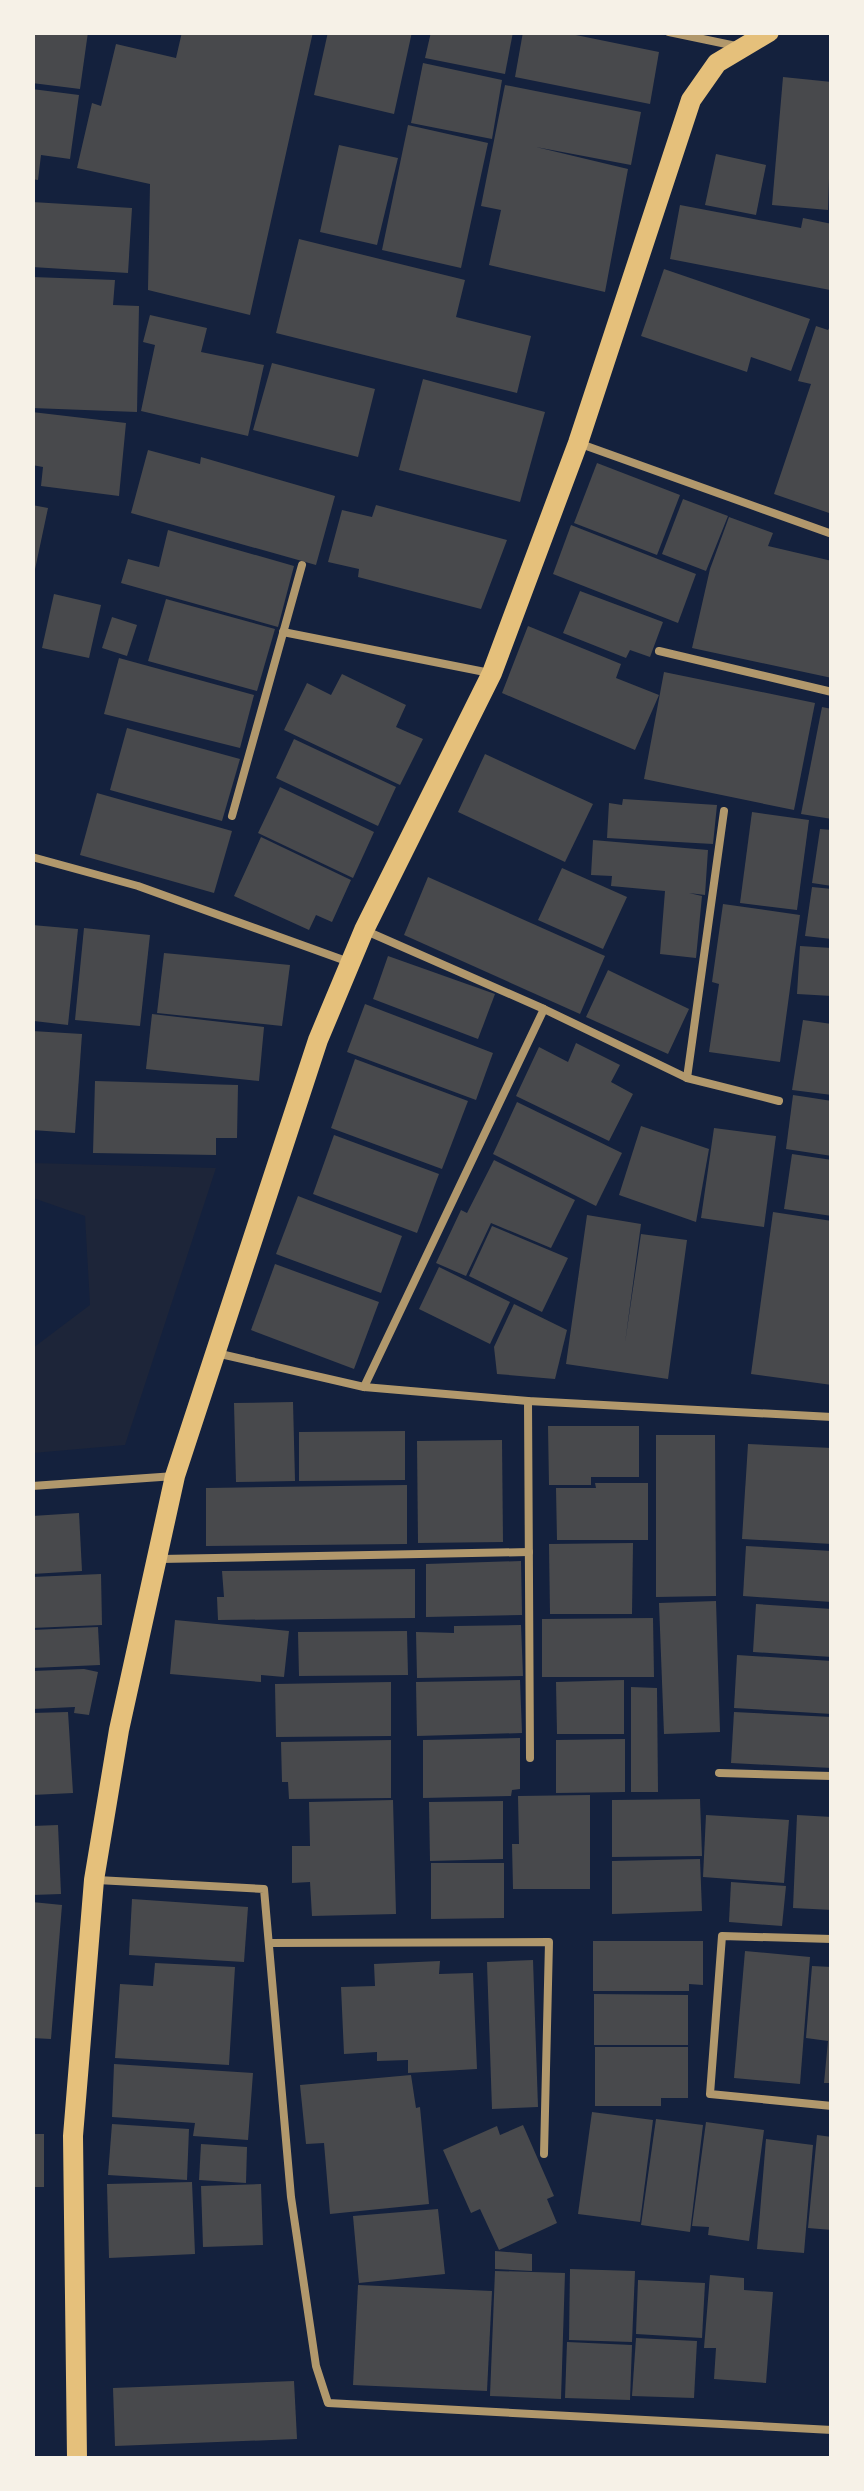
<svg xmlns="http://www.w3.org/2000/svg" width="864" height="2491" viewBox="0 0 864 2491" font-family="Inter,sans-serif">
  <style>
    .green { fill: #1d2539 }
    .building { fill: #48494c }
    .lines { fill: none; stroke-linecap: round; stroke-linejoin: round }
    .service { stroke: #b1986c; stroke-width: 8 }
    .secondary { stroke: #e5c07b; stroke-width: 20 }
  </style>
  <rect width="100%" height="100%" fill="#14213d"/>
  <polygon class="green" points="33,1163 216,1168 125,1445 33,1453 33,1348 90,1305 85,1216 33,1198"/>
  <g class="building">
    <polygon points="32,32 88,32 80,89 32,83"/>
    <polygon points="182,32 313,32 250,315 148,290 150,184 77,168 92,103 101,106 116,44 176,58"/>
    <polygon points="328,32 412,32 394,114 314,95"/>
    <polygon points="431,32 513,32 505,74 425,58"/>
    <polygon points="523,32 561,32 659,52 650,104 515,77"/>
    <polygon points="423,63 502,80 492,139 411,123"/>
    <polygon points="783,77 832,82 828,210 772,205"/>
    <polygon points="505,85 641,112 631,165 536,147 628,169 605,292 489,265 501,210 481,206"/>
    <polygon points="32,89 79,95 70,159 41,155 38,180 32,179"/>
    <polygon points="408,125 488,143 461,268 382,250"/>
    <polygon points="339,145 398,158 377,245 320,232"/>
    <polygon points="716,154 766,165 756,215 705,205"/>
    <polygon points="32,202 132,208 128,273 32,267"/>
    <polygon points="680,205 801,228 803,218 832,224 830,290 670,259"/>
    <polygon points="299,239 465,280 456,317 531,336 517,393 276,333"/>
    <polygon points="664,269 810,319 791,371 751,357 747,372 641,336"/>
    <polygon points="32,277 115,280 113,305 139,306 137,412 32,408"/>
    <polygon points="150,315 207,328 201,352 264,365 248,436 141,411 155,345 143,342"/>
    <polygon points="832,323 832,514 774,494 811,384 798,381 816,326 828,330"/>
    <polygon points="272,363 375,389 358,457 253,430"/>
    <polygon points="423,379 545,412 520,502 399,470"/>
    <polygon points="32,412 126,423 119,496 41,486 43,467 32,465"/>
    <polygon points="148,450 200,464 201,457 335,496 316,565 131,513"/>
    <polygon points="597,463 680,495 657,555 574,523"/>
    <polygon points="683,499 728,516 706,571 662,554"/>
    <polygon points="32,505 48,508 34,574 32,574"/>
    <polygon points="376,505 507,540 481,609 358,577 359,569 328,562 342,510 372,517"/>
    <polygon points="729,517 773,533 768,546 832,561 832,678 692,648 710,569"/>
    <polygon points="571,525 696,574 678,623 553,574"/>
    <polygon points="168,530 294,566 278,627 121,583 128,559 159,567"/>
    <polygon points="580,591 663,622 650,657 630,650 626,658 563,633"/>
    <polygon points="54,594 101,605 89,658 42,648"/>
    <polygon points="166,599 275,629 257,691 148,661"/>
    <polygon points="112,617 137,625 127,656 102,648"/>
    <polygon points="528,626 621,664 616,678 659,695 635,750 502,693"/>
    <polygon points="119,658 254,695 240,748 104,714"/>
    <polygon points="664,672 815,703 794,810 644,779"/>
    <polygon points="342,674 406,705 396,727 423,739 400,785 284,730 307,683 331,695"/>
    <polygon points="822,707 832,709 832,819 801,814"/>
    <polygon points="127,728 240,759 222,821 110,790"/>
    <polygon points="294,739 396,787 378,826 276,778"/>
    <polygon points="485,754 593,804 565,862 458,812"/>
    <polygon points="280,787 374,832 353,878 258,833"/>
    <polygon points="97,793 232,831 214,893 80,855"/>
    <polygon points="623,799 717,805 713,844 607,838 609,803 622,805"/>
    <polygon points="752,812 809,820 797,910 740,903"/>
    <polygon points="820,829 832,830 832,886 812,883"/>
    <polygon points="261,837 351,880 332,922 316,915 309,930 234,896"/>
    <polygon points="593,840 708,850 705,895 689,893 702,896 696,958 660,954 665,891 611,886 612,876 591,875"/>
    <polygon points="562,868 627,897 603,949 538,920"/>
    <polygon points="428,877 605,956 580,1014 404,935"/>
    <polygon points="812,887 832,889 832,939 805,936"/>
    <polygon points="723,904 800,915 780,1062 709,1052 719,984 712,982"/>
    <polygon points="32,925 78,929 68,1025 34,1021"/>
    <polygon points="84,928 150,935 140,1026 75,1020"/>
    <polygon points="800,946 832,948 832,996 797,994"/>
    <polygon points="164,953 290,965 282,1026 157,1013"/>
    <polygon points="388,956 495,994 478,1039 373,999"/>
    <polygon points="608,970 689,1009 668,1054 586,1017"/>
    <polygon points="365,1004 493,1053 476,1100 347,1052"/>
    <polygon points="152,1014 264,1027 259,1081 146,1069"/>
    <polygon points="803,1020 832,1024 832,1095 792,1090"/>
    <polygon points="32,1031 82,1034 75,1133 32,1130"/>
    <polygon points="576,1043 620,1065 611,1082 633,1094 609,1141 516,1096 539,1047 568,1062"/>
    <polygon points="355,1059 468,1101 442,1169 331,1128"/>
    <polygon points="95,1081 238,1085 237,1138 216,1138 216,1155 93,1153"/>
    <polygon points="793,1095 832,1101 832,1156 786,1149"/>
    <polygon points="517,1102 622,1153 596,1206 493,1154"/>
    <polygon points="641,1126 709,1149 696,1222 619,1195"/>
    <polygon points="714,1128 776,1136 764,1227 701,1218"/>
    <polygon points="334,1135 439,1174 417,1233 313,1194"/>
    <polygon points="792,1154 832,1160 832,1216 784,1209"/>
    <polygon points="494,1160 575,1200 551,1248 491,1223 466,1276 436,1263 461,1210 467,1213"/>
    <polygon points="298,1196 402,1236 381,1293 276,1254"/>
    <polygon points="773,1212 832,1221 832,1385 751,1374"/>
    <polygon points="587,1215 641,1224 625,1343 641,1234 687,1240 668,1379 566,1364"/>
    <polygon points="492,1226 568,1258 542,1312 469,1276"/>
    <polygon points="275,1264 379,1302 354,1369 251,1330"/>
    <polygon points="439,1267 510,1302 490,1344 419,1309"/>
    <polygon points="514,1304 567,1330 555,1379 497,1374 494,1347"/>
    <polygon points="293,1402 295,1481 236,1482 234,1403"/>
    <polygon points="548,1426 639,1426 639,1477 591,1477 591,1485 549,1485"/>
    <polygon points="405,1431 405,1480 299,1481 299,1432"/>
    <polygon points="656,1435 715,1435 716,1596 656,1597"/>
    <polygon points="502,1440 503,1542 418,1543 417,1441"/>
    <polygon points="748,1444 832,1448 832,1544 742,1539"/>
    <polygon points="595,1483 648,1483 648,1540 557,1540 556,1488 596,1488"/>
    <polygon points="407,1485 407,1544 206,1546 206,1488"/>
    <polygon points="79,1513 82,1571 32,1574 32,1516"/>
    <polygon points="633,1543 632,1614 550,1614 549,1544"/>
    <polygon points="746,1546 832,1551 832,1602 743,1596"/>
    <polygon points="521,1561 522,1615 426,1617 426,1564"/>
    <polygon points="415,1569 415,1618 218,1620 217,1597 224,1597 222,1571"/>
    <polygon points="101,1574 102,1625 32,1628 32,1577"/>
    <polygon points="716,1601 720,1732 664,1734 659,1603"/>
    <polygon points="756,1604 832,1609 832,1657 753,1652"/>
    <polygon points="653,1618 654,1677 542,1677 542,1619"/>
    <polygon points="175,1620 289,1631 284,1677 261,1675 261,1682 170,1674"/>
    <polygon points="521,1625 523,1676 417,1678 416,1632 454,1633 454,1626"/>
    <polygon points="98,1627 100,1665 32,1668 32,1630"/>
    <polygon points="407,1631 408,1675 299,1676 298,1632"/>
    <polygon points="737,1655 832,1661 832,1714 734,1708"/>
    <polygon points="84,1669 98,1672 89,1715 74,1713 75,1707 32,1709 32,1671"/>
    <polygon points="520,1680 522,1733 417,1736 416,1682"/>
    <polygon points="624,1680 624,1734 557,1734 556,1682"/>
    <polygon points="391,1682 391,1736 276,1737 275,1684"/>
    <polygon points="631,1687 657,1688 658,1792 631,1792"/>
    <polygon points="68,1712 73,1793 32,1795 32,1713"/>
    <polygon points="734,1712 832,1717 832,1768 731,1763"/>
    <polygon points="520,1738 520,1789 512,1790 511,1796 423,1798 423,1740"/>
    <polygon points="625,1739 625,1792 556,1793 556,1740"/>
    <polygon points="391,1740 391,1798 289,1799 288,1782 282,1782 281,1742"/>
    <polygon points="590,1795 590,1889 513,1889 512,1844 519,1844 518,1796"/>
    <polygon points="700,1799 702,1856 612,1857 612,1800"/>
    <polygon points="393,1800 396,1914 312,1916 310,1882 292,1883 292,1846 310,1846 309,1802"/>
    <polygon points="503,1801 503,1859 430,1861 429,1802"/>
    <polygon points="706,1815 789,1820 784,1883 703,1877"/>
    <polygon points="797,1815 832,1817 832,1910 793,1908"/>
    <polygon points="58,1825 61,1894 32,1895 32,1826"/>
    <polygon points="700,1859 702,1911 612,1914 612,1861"/>
    <polygon points="431,1863 504,1863 504,1918 431,1919"/>
    <polygon points="731,1882 786,1886 782,1926 729,1922"/>
    <polygon points="132,1899 248,1907 244,1962 129,1955"/>
    <polygon points="32,1902 62,1905 51,2039 32,2038"/>
    <polygon points="593,1941 703,1941 703,1985 689,1984 689,1991 593,1991"/>
    <polygon points="745,1951 810,1957 800,2084 734,2078"/>
    <polygon points="533,1960 538,2107 492,2109 487,1962"/>
    <polygon points="440,1961 439,1974 473,1973 477,2069 408,2073 408,2060 377,2061 377,2052 344,2054 341,1987 375,1986 374,1964"/>
    <polygon points="155,1963 235,1967 229,2065 115,2058 120,1984 153,1986"/>
    <polygon points="812,1966 832,1967 832,2083 824,2083 828,2041 806,2038"/>
    <polygon points="594,1994 688,1995 688,2045 594,2045"/>
    <polygon points="595,2047 688,2047 688,2098 661,2098 661,2106 595,2106"/>
    <polygon points="114,2064 253,2073 248,2140 193,2136 195,2123 112,2117"/>
    <polygon points="411,2075 416,2108 420,2107 429,2204 330,2214 324,2143 306,2144 300,2085"/>
    <polygon points="592,2112 653,2120 640,2222 578,2214"/>
    <polygon points="656,2119 703,2125 690,2232 641,2225"/>
    <polygon points="706,2122 764,2130 749,2241 708,2235 709,2227 692,2226"/>
    <polygon points="112,2124 189,2129 187,2180 108,2175"/>
    <polygon points="523,2125 554,2196 547,2199 557,2223 499,2250 480,2209 471,2213 443,2150 497,2126 500,2135"/>
    <rect x="32" y="2134" width="12" height="53"/>
    <polygon points="817,2135 832,2137 832,2230 808,2228"/>
    <polygon points="766,2139 813,2145 804,2253 757,2249"/>
    <polygon points="201,2144 247,2147 246,2183 199,2180"/>
    <polygon points="192,2182 195,2254 109,2258 107,2184"/>
    <polygon points="261,2184 263,2245 203,2247 201,2186"/>
    <polygon points="438,2209 445,2274 359,2283 353,2216"/>
    <polygon points="495,2251 532,2254 532,2271 495,2269"/>
    <polygon points="570,2269 635,2271 632,2342 569,2340"/>
    <polygon points="495,2271 565,2273 561,2399 490,2396"/>
    <polygon points="710,2275 744,2278 744,2290 773,2292 766,2383 714,2379 716,2348 704,2348"/>
    <polygon points="638,2280 705,2283 702,2338 636,2334"/>
    <polygon points="358,2285 492,2291 487,2391 353,2385"/>
    <polygon points="636,2338 697,2341 694,2398 632,2396"/>
    <polygon points="567,2342 632,2345 630,2400 565,2398"/>
    <polygon points="294,2381 297,2439 115,2446 113,2388"/>
  </g>
  <g class="lines">
    <g class="service">
      <polyline points="669,32 736,46"/>
      <polyline points="578,443 832,534"/>
      <polyline points="283,632 490,673"/>
      <polyline points="659,651 832,692"/>
      <polyline points="232,816 302,565"/>
      <polyline points="32,857 138,886 349,962"/>
      <polyline points="364,930 544,1009 687,1078 779,1101"/>
      <polyline points="687,1078 724,811"/>
      <polyline points="216,1353 364,1387 528,1401 832,1417"/>
      <polyline points="364,1387 544,1009"/>
      <polyline points="528,1401 530,1758"/>
      <polyline points="32,1486 175,1476"/>
      <polyline points="160,1559 529,1552"/>
      <polyline points="719,1773 832,1776"/>
      <polyline points="97,1880 264,1889 291,2197 316,2366 328,2403 832,2430"/>
      <polyline points="832,1939 722,1936 710,2094 832,2106"/>
      <polyline points="269,1943 549,1942 544,2154"/>
    </g>
    <polyline class="secondary" points="77,2458 73,2136 94,1880 119,1730 175,1476 318,1040 364,930 492,673 578,443 691,100 717,63 769,32"/>
  </g>
  <rect width="864" height="2491" fill="none" stroke="#f6f1e7" stroke-width="70"/>
</svg>
